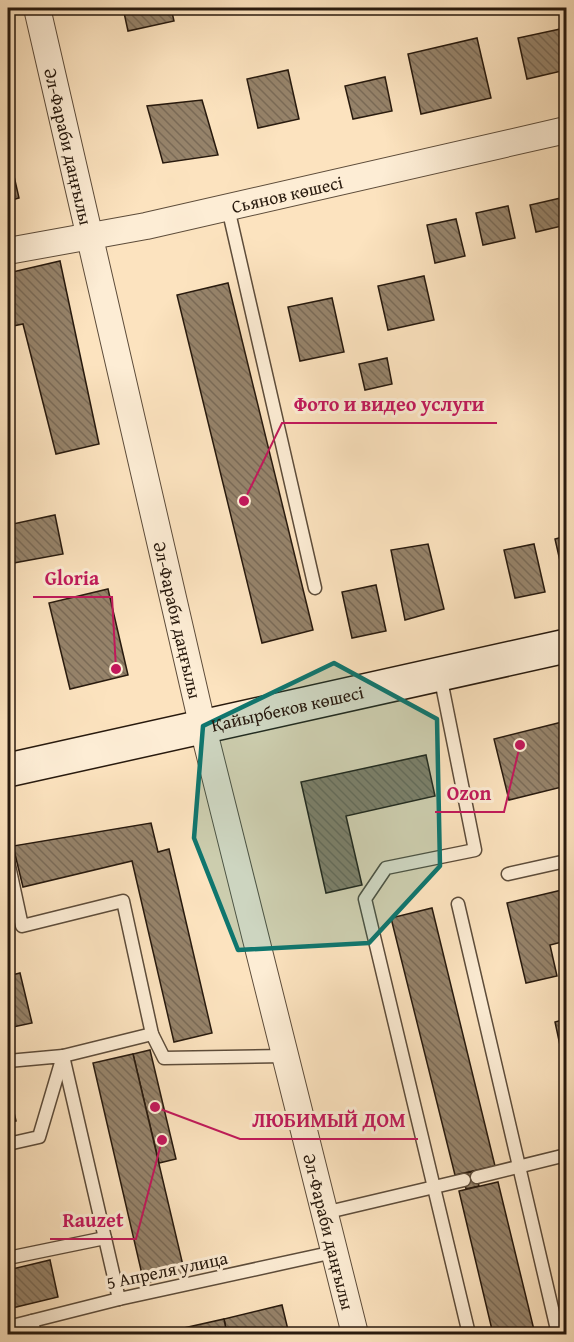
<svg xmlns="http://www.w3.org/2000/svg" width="574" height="1342" viewBox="0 0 574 1342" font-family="'Gentium Book Plus',serif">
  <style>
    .building { fill: url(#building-back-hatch); stroke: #281a0e; stroke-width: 1.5 }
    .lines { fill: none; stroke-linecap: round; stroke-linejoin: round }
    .lane-casing { stroke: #5d4c3a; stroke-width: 15 }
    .street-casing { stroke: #5d4c3a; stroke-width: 28 }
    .secondary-casing { stroke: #281a0e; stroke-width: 36 }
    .lane { stroke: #fdedd5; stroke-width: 12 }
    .street { stroke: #fdedd5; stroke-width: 26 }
    .secondary { stroke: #fdedd5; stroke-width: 33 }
    .marked { fill: #0f766e; fill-opacity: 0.2; stroke: #0f766e; stroke-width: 4.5; stroke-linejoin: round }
    .labels { text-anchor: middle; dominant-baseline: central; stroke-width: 6; stroke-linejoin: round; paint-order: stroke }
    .street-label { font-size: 18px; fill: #281a0e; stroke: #fdedd5 }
    .leader { fill: none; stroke: #c2185b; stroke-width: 2 }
    .callout-dot { fill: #c2185b; stroke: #fdedd5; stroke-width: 2 }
    .callout-label { font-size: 20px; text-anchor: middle; font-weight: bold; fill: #c2185b; stroke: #fdedd5; stroke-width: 6; stroke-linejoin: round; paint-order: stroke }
  </style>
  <defs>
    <pattern id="building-back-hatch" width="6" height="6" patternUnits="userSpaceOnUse" patternTransform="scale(1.5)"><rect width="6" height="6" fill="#96836a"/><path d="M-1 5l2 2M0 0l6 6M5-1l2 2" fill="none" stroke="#7a6a56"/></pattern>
  </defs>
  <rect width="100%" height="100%" fill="#fce3bf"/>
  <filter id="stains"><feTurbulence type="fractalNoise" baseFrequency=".00333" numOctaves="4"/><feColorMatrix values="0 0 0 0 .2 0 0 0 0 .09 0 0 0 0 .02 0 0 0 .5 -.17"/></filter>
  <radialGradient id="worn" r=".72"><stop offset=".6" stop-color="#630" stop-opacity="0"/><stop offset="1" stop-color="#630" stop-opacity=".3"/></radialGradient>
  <g class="building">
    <polygon points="123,8 171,8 174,21 128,31"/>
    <polygon points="565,28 566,70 527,79 518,38"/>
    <polygon points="477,38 491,98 421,114 408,54"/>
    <polygon points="288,70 299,119 258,128 247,79"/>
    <polygon points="385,77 392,111 353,119 345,86"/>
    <polygon points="202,100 218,155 163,163 147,106"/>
    <polygon points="8,150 19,198 8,201"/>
    <polygon points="565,197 566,225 536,232 530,205"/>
    <polygon points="508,206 515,238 483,245 476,213"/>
    <polygon points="456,219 465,256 435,263 427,225"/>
    <polygon points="60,261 99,444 56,454 23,324 8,327 8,273"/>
    <polygon points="424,276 434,320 388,330 378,286"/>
    <polygon points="228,283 313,630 262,643 177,295"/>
    <polygon points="332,298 344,352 300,361 288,307"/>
    <polygon points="387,358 392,384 365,390 359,364"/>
    <polygon points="55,515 63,554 8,564 8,525"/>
    <polygon points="566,536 566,583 565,583 555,539"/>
    <polygon points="428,544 444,609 405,620 391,550"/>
    <polygon points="534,544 545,592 515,598 504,550"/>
    <polygon points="376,585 386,631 352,638 342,592"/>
    <polygon points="108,589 128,675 70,689 49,603"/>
    <polygon points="566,721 566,786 509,800 494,739"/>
    <polygon points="426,755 435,796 346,816 362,885 326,893 301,782"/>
    <polygon points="151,823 158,852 169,849 212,1033 174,1042 132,861 23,887 13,846"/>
    <polygon points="566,889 566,941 550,945 557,976 526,983 507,903"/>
    <polygon points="432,908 495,1166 455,1175 391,918"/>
    <polygon points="20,973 32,1023 8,1028 8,976"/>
    <polygon points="566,1019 566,1073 555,1022"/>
    <polygon points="150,1050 176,1159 159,1163 133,1054"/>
    <polygon points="133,1054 185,1274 144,1283 93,1063"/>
    <polygon points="8,1087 16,1121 8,1123"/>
    <polygon points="475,1171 479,1186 466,1189 463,1174"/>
    <polygon points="498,1182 535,1334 493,1334 459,1191"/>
    <polygon points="50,1260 58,1297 8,1309 8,1270"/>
    <polygon points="282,1305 289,1334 227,1334 224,1319"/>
    <polygon points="224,1319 227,1334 157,1334"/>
  </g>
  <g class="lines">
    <g class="lane-casing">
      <g id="lane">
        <polyline points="228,208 315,588"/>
        <polyline points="440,675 475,850 386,868 365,899 469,1334"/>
        <polyline points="8,861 22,926 123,901 152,1034"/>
        <polyline points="508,874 566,861"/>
        <polyline points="458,904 558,1334"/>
        <polyline points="8,1061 63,1056 39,1137 8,1144"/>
        <polyline points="477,1177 566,1155"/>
        <polyline points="324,1213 464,1180"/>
        <polyline points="8,1258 105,1238"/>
        <polyline points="119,1299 63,1056 152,1034 164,1058 286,1056"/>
        <polyline points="32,1321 35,1334"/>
        <polyline points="8,1327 119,1299 334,1252"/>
      </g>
    </g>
    <g class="street-casing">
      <g id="street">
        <path id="s1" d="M37 8 203 728 355 1334"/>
        <path id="s2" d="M8 251 146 226 566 130"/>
      </g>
    </g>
    <g class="secondary-casing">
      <g id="secondary">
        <path id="s3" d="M8 770 566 646"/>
      </g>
    </g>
    <use href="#lane" class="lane"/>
    <use href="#street" class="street"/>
    <use href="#secondary" class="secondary"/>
  </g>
  <path class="marked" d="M334 663 437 719 440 866 369 943 238 950 194 838 203 726Z"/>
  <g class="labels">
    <g class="street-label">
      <text stroke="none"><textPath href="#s1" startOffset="142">Әл-Фараби даңғылы</textPath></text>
      <text stroke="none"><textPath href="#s2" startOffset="285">Сьянов көшесі</textPath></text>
      <text stroke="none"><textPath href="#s1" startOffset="628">Әл-Фараби даңғылы</textPath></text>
      <text stroke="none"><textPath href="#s3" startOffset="286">Қайырбеков көшесі</textPath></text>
      <text stroke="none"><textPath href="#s1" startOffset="1258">Әл-Фараби даңғылы</textPath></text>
      <text transform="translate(167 1270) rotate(-12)">5 Апреля улица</text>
    </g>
  </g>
  <path class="leader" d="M244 501L282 423H497M116 669L112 597H33M520 745L504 812H435M155 1107L240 1139H418M162 1140L136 1239H50"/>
  <g class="callout-dot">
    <circle cx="244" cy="501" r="6"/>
    <circle cx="116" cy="669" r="6"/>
    <circle cx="520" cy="745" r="6"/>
    <circle cx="155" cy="1107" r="6"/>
    <circle cx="162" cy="1140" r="6"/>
  </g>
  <g class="callout-label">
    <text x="389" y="411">Фото и видео услуги</text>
    <text x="72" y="585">Gloria</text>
    <text x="469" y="800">Ozon</text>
    <text x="329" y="1127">ЛЮБИМЫЙ ДОМ</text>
    <text x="93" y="1227">Rauzet</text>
  </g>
  <rect width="574" height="1342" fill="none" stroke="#fce3bf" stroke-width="30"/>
  <rect x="9" y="9" width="556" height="1324" fill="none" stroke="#281a0e" stroke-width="3"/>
  <rect x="15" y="15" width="544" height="1312" fill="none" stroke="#281a0e" stroke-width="1.5"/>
  <rect width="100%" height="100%" filter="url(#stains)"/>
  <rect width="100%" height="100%" fill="url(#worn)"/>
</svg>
